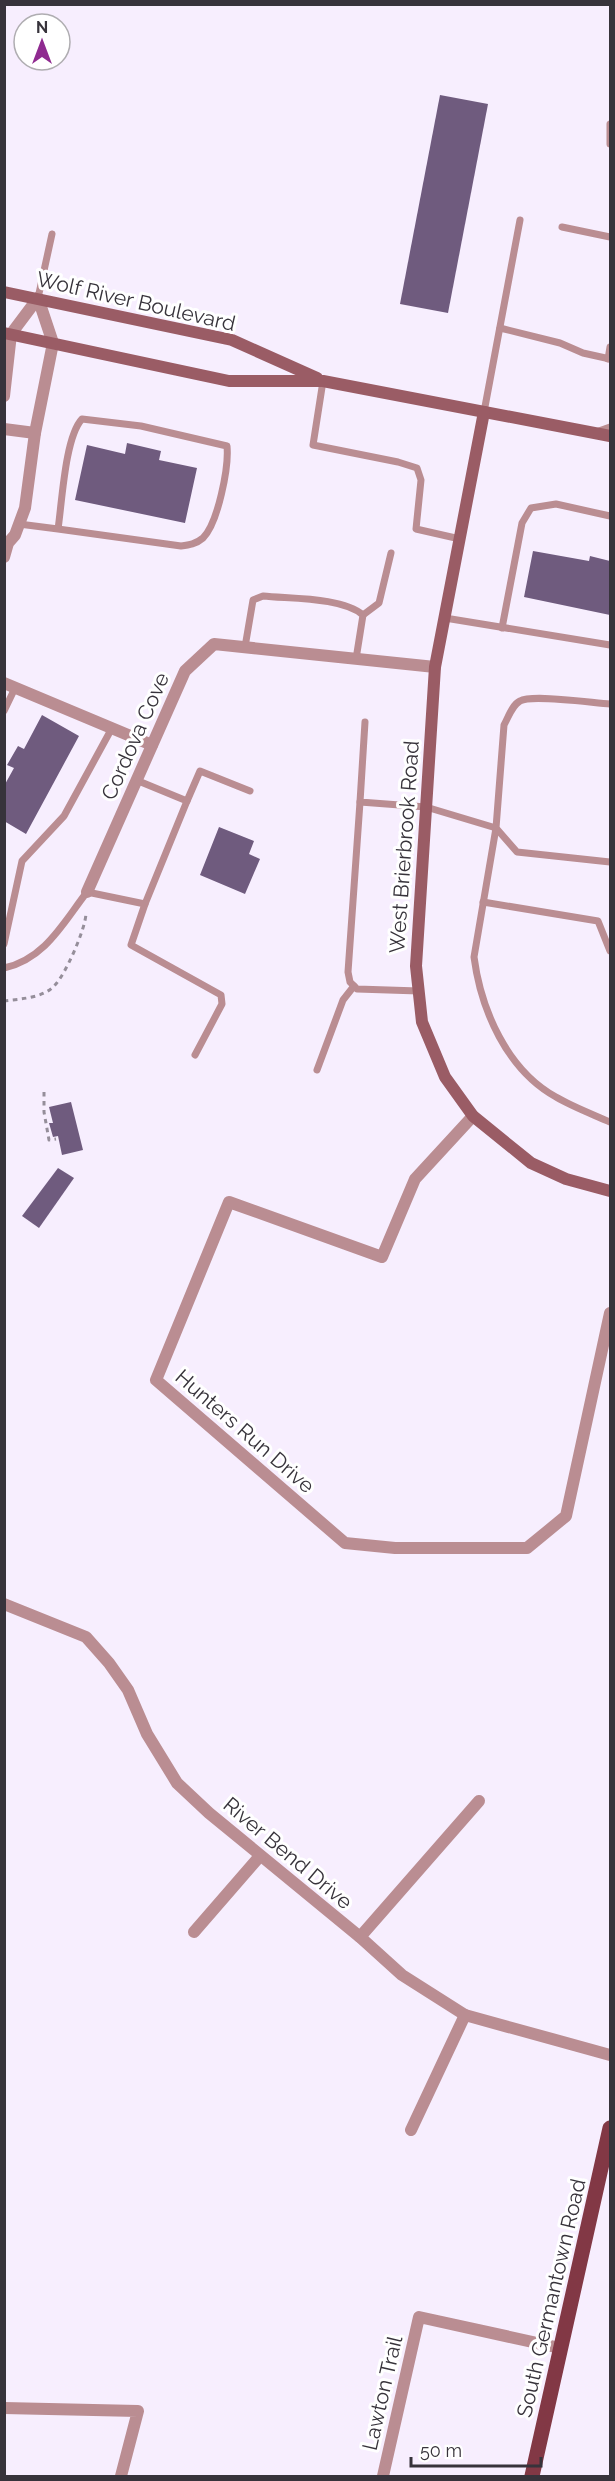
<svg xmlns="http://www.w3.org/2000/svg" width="615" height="2481" viewBox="0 0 615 2481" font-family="Raleway,sans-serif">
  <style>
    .building { fill: #6f5b7e }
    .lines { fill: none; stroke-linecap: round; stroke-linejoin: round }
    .path { stroke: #958e9a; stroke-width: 3; stroke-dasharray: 4.5 4.5; stroke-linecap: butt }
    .lane { stroke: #ba8d92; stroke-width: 7 }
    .street { stroke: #ba8d92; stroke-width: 12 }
    .secondary { stroke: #9a5c65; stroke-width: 12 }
    .primary { stroke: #823845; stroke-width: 15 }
    .labels { text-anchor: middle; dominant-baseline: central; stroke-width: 6; stroke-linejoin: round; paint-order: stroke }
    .street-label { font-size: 21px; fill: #37333b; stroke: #fff }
  </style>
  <rect width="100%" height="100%" fill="#f7eefe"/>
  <g class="building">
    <polygon points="440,95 488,104 448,313 400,304"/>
    <polygon points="127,443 161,451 159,460 197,468 185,523 75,500 87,445 125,454"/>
    <polygon points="533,551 589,561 590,556 610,561 610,615 524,597"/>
    <polygon points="42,715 79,736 26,834 4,821 4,786 14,768 7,765 18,746 24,749"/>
    <polygon points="219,827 254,841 249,854 260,859 245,894 200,875"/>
    <polygon points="71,1102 83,1150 62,1155 58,1136 53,1137 49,1123 53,1123 49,1107"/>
    <polygon points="58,1168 74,1178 39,1228 22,1216"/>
  </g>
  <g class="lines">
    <g class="path">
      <path d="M4 1001C20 999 43 998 54 986 65 976 86 928 86 913"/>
      <polyline points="44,1092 44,1112 49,1140 56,1139"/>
    </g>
    <g class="lane">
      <polyline points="610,124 610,144"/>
      <polyline points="562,227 610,237"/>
      <polyline points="38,298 52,234"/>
      <polyline points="500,328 560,343 583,353 610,359"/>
      <polyline points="608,359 610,347"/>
      <polyline points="323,381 313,445 398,462 417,468 421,480 416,529 460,539"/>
      <polyline points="484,412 520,220"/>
      <polyline points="596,432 610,427"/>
      <path d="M19 524 58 529C62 503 65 437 82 419L141 426 227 446C229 467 218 523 203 538 196 544 189 545 181 546L58 529"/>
      <polyline points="363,615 379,603 391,553"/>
      <polyline points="445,618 610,645"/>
      <polyline points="502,628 522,523 531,508 556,504 610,516"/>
      <path d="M245 647 253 600 263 596C290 599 342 597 363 615L356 659"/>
      <path d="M610 704C593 703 532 694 520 701 512 705 508 718 504 725L496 828 517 852 610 862"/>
      <polyline points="4,711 15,688"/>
      <path d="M365 722 360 802 426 807 496 828 474 957C481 1010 507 1070 556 1097 573 1107 592 1114 610 1122"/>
      <polyline points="136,780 187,801 145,904"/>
      <polyline points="187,801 200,771 250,791"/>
      <polyline points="360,802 348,972 350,982 357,989 419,991"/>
      <polyline points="483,902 598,921 610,951"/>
      <polyline points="4,944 22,861 64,816 112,728"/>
      <path d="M4 968C45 959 63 923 87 892L145 904 131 945 221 995 222 1004 195 1055"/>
      <polyline points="317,1070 343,1000 354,986"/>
    </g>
    <g class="street">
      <polyline points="4,396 11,334 38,298"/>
      <polyline points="4,429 35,433"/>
      <polyline points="4,557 8,543 15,535 25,508 35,433 53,343 38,298"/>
      <polyline points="4,683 152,745"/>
      <polyline points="87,892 185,671 214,644 435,667"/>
      <polyline points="473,1116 415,1179 382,1257 229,1202 156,1380 345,1543 395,1548 527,1548 566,1516 610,1313"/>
      <polyline points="4,1604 86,1637 109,1663 128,1690 147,1734 177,1783 209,1813 360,1937 402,1975 465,2015 610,2055"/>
      <polyline points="194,1932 260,1856"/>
      <polyline points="360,1937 479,1801"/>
      <polyline points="411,2130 465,2015"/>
      <polyline points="4,2408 138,2411 121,2476"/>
      <polyline points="383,2476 419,2317 560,2348"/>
    </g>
    <g class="secondary">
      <polyline points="4,292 232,340 317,378"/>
      <polyline points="4,333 229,381 323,381 610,436"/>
      <polyline points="484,412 435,667 416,966 422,1022 445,1077 473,1116 531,1163 566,1179 610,1191"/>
    </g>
    <polyline class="primary" points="532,2476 610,2128"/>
  </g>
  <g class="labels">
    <g class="street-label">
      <text transform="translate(136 301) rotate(13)">Wolf River Boulevard</text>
      <text transform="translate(135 736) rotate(-66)">Cordova Cove</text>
      <text transform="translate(404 847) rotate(-86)">West Brierbrook Road</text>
      <text transform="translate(245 1431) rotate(41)">Hunters Run Drive</text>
      <text transform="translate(288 1853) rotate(40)">River Bend Drive</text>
      <text transform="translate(551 2298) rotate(-77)">South Germantown Road</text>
      <text transform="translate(382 2393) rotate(-77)">Lawton Trail</text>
    </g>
  </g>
  <rect width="615" height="2481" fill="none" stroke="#37333b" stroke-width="12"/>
  <g transform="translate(42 42)"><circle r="28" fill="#ffffff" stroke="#afadb1" stroke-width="1.5"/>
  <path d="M0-4.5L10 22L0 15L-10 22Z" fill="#8f2a90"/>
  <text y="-9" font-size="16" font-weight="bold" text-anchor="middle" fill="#37333b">N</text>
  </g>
  <path d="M411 2457v9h130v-9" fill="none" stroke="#37333b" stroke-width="3"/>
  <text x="420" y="2457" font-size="18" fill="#37333b" stroke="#ffffff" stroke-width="4.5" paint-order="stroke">50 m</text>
</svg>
